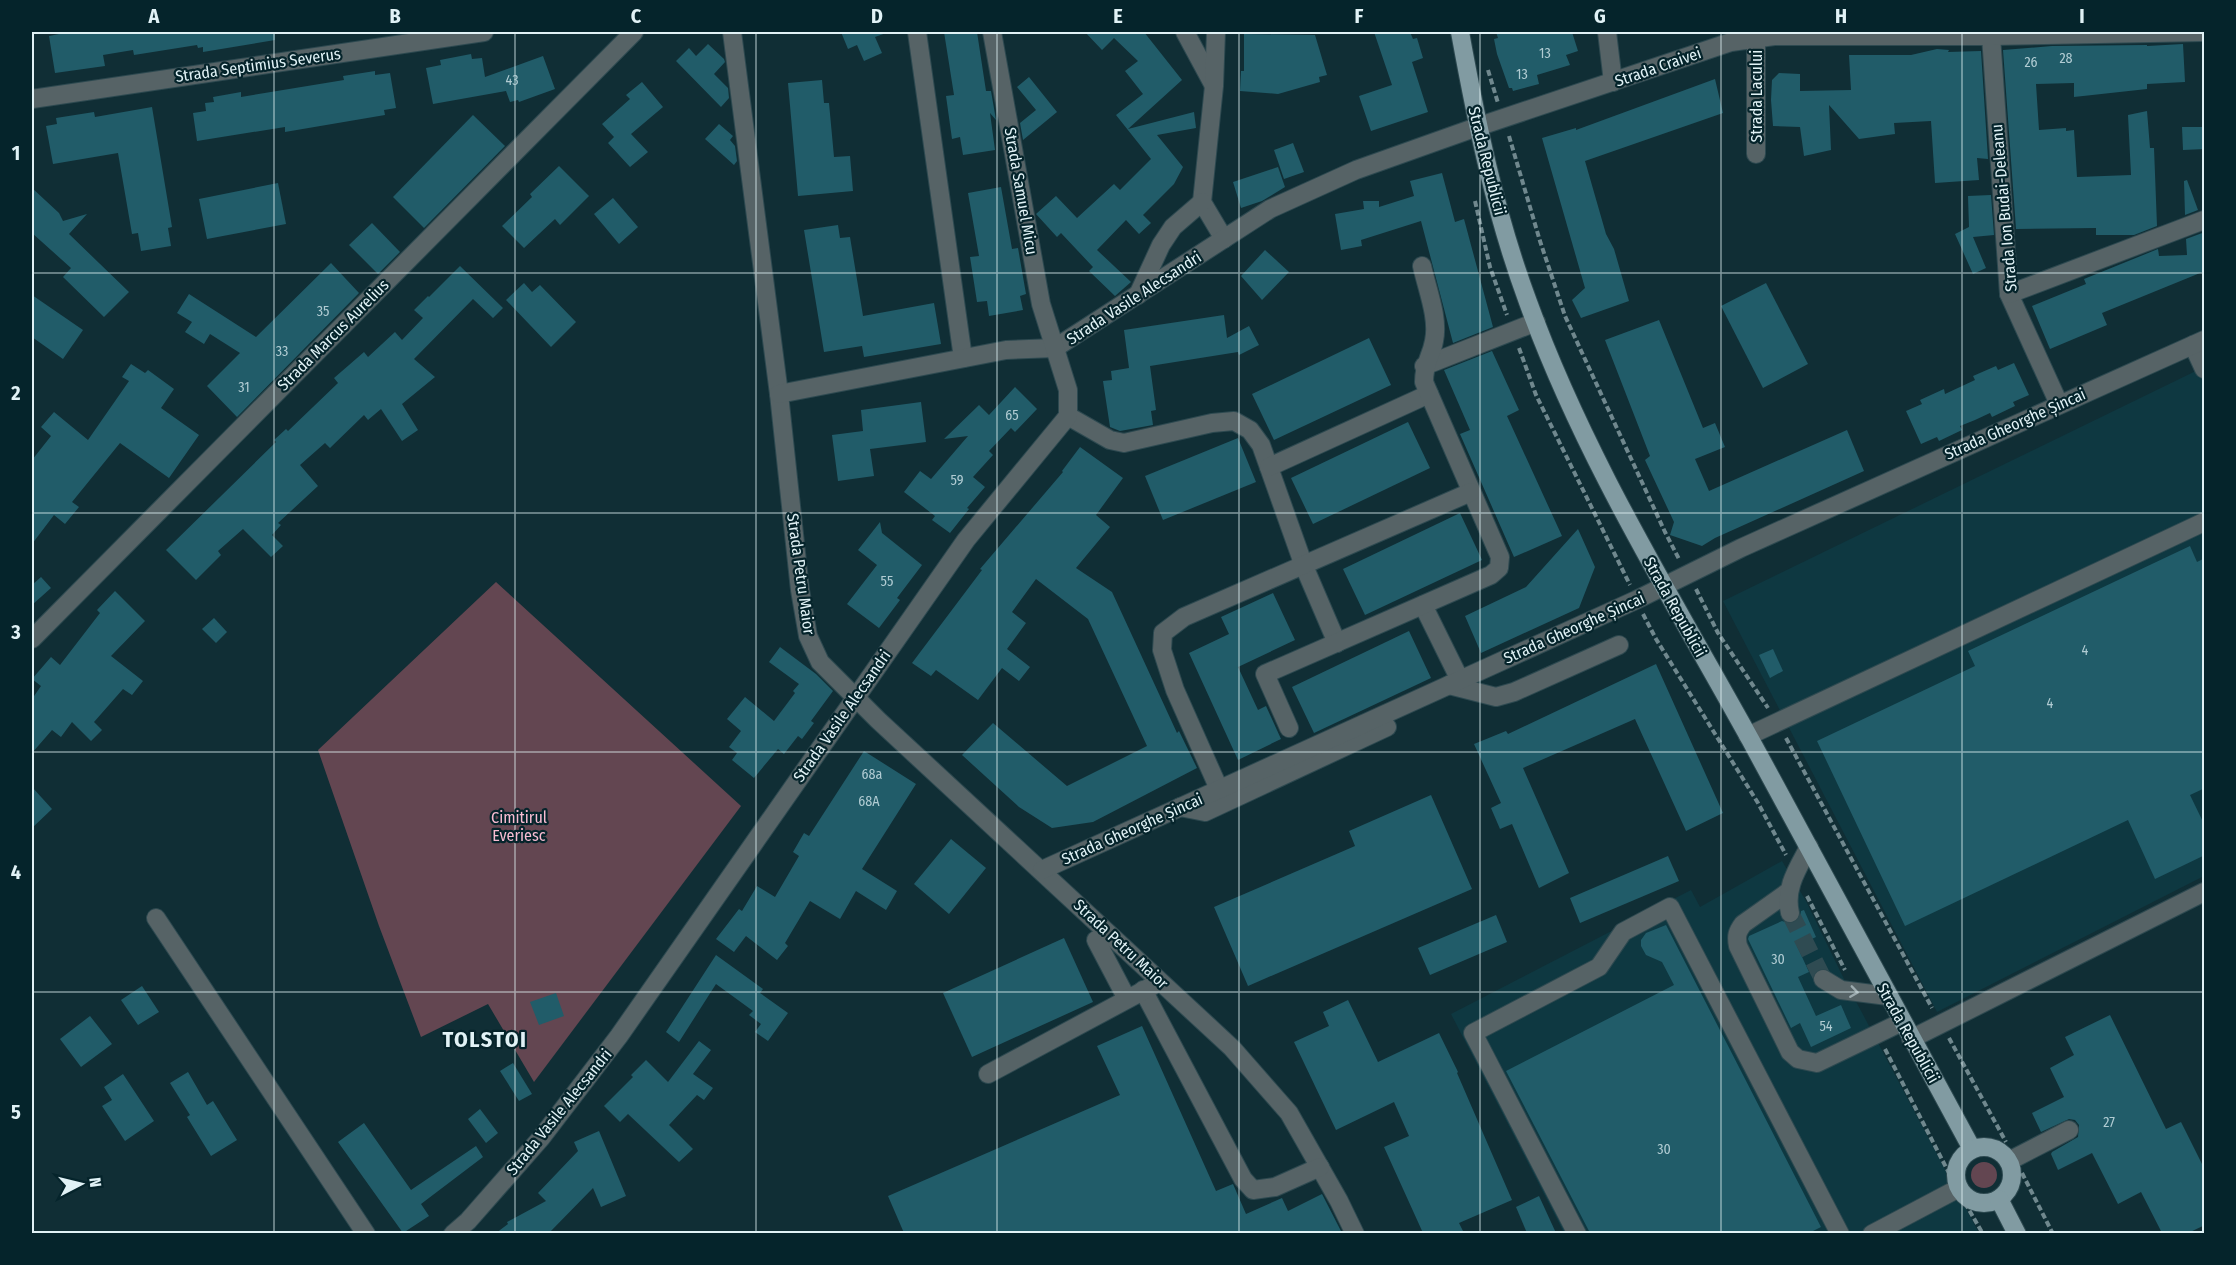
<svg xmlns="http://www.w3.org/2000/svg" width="2236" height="1265" viewBox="0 0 2236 1265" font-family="'Fira Sans Condensed',sans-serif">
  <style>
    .built { fill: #0e3841 }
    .green { fill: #634651 }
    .building { fill: #215c69 }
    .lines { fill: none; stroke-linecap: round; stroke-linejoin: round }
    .minor-tunnel { stroke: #2f4b52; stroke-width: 18; stroke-dasharray: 18 9; stroke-linecap: butt }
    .minor-casing { stroke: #2d4950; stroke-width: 20 }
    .major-casing { stroke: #2d4950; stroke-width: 20 }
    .path { stroke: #70888e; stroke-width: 4; stroke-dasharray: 6 3; stroke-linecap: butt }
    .minor { stroke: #566366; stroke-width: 18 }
    .major { stroke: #819ba2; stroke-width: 18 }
    .oneway { stroke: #9caaae }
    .grid { fill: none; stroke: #e1f2f6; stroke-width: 1.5; stroke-opacity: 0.55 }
    .labels { text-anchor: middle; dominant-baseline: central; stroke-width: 4.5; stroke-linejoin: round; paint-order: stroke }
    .number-label { font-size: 14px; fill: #b1ccd3 }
    .street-label { font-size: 16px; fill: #e1f2f6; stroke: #05242b }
    .park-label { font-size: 16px; fill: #f9bcd2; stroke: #05242b }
    .district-label { font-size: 22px; font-weight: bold; letter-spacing: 1.5px; fill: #e1f2f6; stroke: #05242b }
    .neatline { fill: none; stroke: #e1f2f6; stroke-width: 2 }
    .grid-label { font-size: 20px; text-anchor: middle; font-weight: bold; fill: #e1f2f6 }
  </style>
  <rect width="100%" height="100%" fill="#102e35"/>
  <g class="built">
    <polygon points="2204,367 2204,876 1937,1012 1723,601"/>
    <polygon points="1782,861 1806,901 1843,977 1979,1233 1564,1233 1451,1014 1691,890 1700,907"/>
  </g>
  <g class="green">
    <polygon points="496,582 741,806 534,1082 488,1004 421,1037 379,926 318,750"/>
    <circle cx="1984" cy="1175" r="13"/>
  </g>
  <g class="building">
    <polygon points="58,32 275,32 275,40 203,52 203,47 198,48 197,45 134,55 133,50 103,55 105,66 55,73 49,36 59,34"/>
    <polygon points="841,32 889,32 875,37 882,53 864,61 857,45 848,49"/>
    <polygon points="944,32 977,32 986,91 991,91 996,120 990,113 995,150 963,155 960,137 952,139 946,96 954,95"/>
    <polygon points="1085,32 1144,32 1182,80 1128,129 1194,112 1196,128 1157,135 1183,167 1174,184 1143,215 1151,223 1139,234 1126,220 1097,250 1131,282 1115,296 1089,271 1093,267 1061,233 1057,237 1036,214 1056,196 1077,218 1114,184 1120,190 1151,159 1116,115 1143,94 1125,71 1138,61 1114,38 1102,50"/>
    <polygon points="1374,32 1410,32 1413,39 1417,38 1423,58 1412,62 1428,112 1371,131 1359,96 1392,85"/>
    <polygon points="1496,32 1572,32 1578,51 1566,55 1570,65 1537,75 1539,84 1513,91 1512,88 1509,88 1497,54 1494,39 1498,38"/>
    <polygon points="1244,34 1315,35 1327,75 1319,77 1320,82 1278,94 1240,91 1241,71 1244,71"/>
    <polygon points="708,44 724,59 725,62 714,74 728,88 729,98 721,107 676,61 689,48 696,56"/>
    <polygon points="2183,44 2185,82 2147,84 2147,89 2074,97 2074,83 2036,84 2039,130 2066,128 2066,131 2074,130 2077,177 2131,175 2128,115 2147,111 2150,148 2154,148 2157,226 2134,235 2096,235 2096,228 2016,229 2003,50 2052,46 2147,45 2147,46"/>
    <polygon points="1937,49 1949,50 1948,52 1981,51 1988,159 1977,158 1979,180 1935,183 1931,121 1894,123 1895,134 1859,139 1829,105 1831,150 1804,156 1800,127 1773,126 1771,100 1772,80 1779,73 1800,74 1800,91 1851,90 1849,55 1911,55"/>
    <polygon points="471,54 472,59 482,58 485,77 543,56 555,89 519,102 518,100 510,102 506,91 433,104 426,68 441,65 440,60"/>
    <polygon points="375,71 375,75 390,73 396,108 384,110 385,115 285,132 285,127 197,141 193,113 206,111 205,103 214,102 213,97 241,92 241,97 344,80 343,76"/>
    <polygon points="1029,77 1057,112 1023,140 1020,123 1036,110 1017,87"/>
    <polygon points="1715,79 1723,113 1585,161 1606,234 1614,249 1629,301 1581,318 1572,300 1585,288 1542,138 1576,128 1576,130"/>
    <polygon points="822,80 824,103 829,103 834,157 850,156 853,191 798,196 788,83"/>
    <polygon points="642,82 663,107 631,134 648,152 630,167 608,143 614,137 602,124 630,99 626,95"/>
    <polygon points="152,107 172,227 168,228 171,246 141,251 138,233 132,234 118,153 53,164 46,126 57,124 56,118 94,112 95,117"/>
    <polygon points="473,115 505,146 424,228 393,197"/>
    <polygon points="719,124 733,136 730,140 735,146 737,161 734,165 705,139"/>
    <polygon points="2182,127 2205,127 2205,149 2183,150"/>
    <polygon points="1293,143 1304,172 1284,179 1274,150"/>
    <polygon points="559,166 589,196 560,225 555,219 524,248 502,226 532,197 530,194"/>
    <polygon points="1278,167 1285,187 1262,201 1241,208 1233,182"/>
    <polygon points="1442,173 1455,222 1464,219 1493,327 1453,343 1421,221 1361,240 1362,246 1341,250 1335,214 1364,209 1363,201 1379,201 1379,207 1414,196 1410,181"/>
    <polygon points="2187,180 2198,210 2185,215 2184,181"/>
    <polygon points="278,183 286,224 207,239 199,199"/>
    <polygon points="1001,187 1012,249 1018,248 1026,294 1020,296 1023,310 989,316 987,301 977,302 970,257 979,256 968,193"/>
    <polygon points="32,188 59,213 63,221 87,214 69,234 129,292 104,317 63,277 71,268 32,233"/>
    <polygon points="1991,195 1994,235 1973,237 1986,268 1973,274 1955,234 1969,227 1968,196"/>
    <polygon points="613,198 638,227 619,244 594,214"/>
    <polygon points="372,223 400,252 378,274 349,245"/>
    <polygon points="838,225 840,238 850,237 863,316 934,303 941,344 864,357 862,346 824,352 804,230"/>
    <polygon points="2205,232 2205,271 2102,313 2107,325 2050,349 2032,306 2086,284 2084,279 2158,249 2159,256 2187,255 2186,239"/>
    <polygon points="1265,250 1289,272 1262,300 1241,276"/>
    <polygon points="331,263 359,293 237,417 207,386 240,353 210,334 204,344 185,332 192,322 177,313 189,294 256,337"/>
    <polygon points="460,266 503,308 493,318 473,299 414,359 435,377 402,404 418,430 402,441 381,409 368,420 364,415 330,448 325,443 300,465 318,486 278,523 281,525 272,535 283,546 271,557 243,529 218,551 221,555 196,580 166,550 276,442 274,440 286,429 288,431 338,383 334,378 364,352 368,357 395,332 402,340 423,318 414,310 428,296 429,297"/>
    <polygon points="524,283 532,292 540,285 576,322 551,347 506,300"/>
    <polygon points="1766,283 1808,364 1763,388 1721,306"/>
    <polygon points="32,295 83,330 63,359 32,337"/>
    <polygon points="1224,315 1227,338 1249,326 1259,345 1239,355 1238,352 1150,366 1156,410 1151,411 1153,425 1120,431 1110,427 1103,381 1112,380 1111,371 1129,368 1124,330"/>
    <polygon points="1659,320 1703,428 1715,423 1725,447 1695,459 1709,491 1847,430 1864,471 1715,538 1702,546 1670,535 1674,522 1645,460 1650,456 1605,340"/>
    <polygon points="1369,338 1391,385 1274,440 1252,394"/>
    <polygon points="1492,351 1519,410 1507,416 1562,536 1514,557 1460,434 1470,430 1444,370"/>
    <polygon points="2014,363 2029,395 2013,402 2015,406 1992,417 1990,413 1975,420 1960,426 1962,430 1939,441 1937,437 1921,444 1906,411 1922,404 1920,400 1944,389 1945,394 1975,380 1973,376 1996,366 1998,370"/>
    <polygon points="131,364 145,373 148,370 174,389 161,408 199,435 169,478 120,443 72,502 79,507 65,524 54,515 32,544 32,460 51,436 41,427 54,412 88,440 129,381 122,377"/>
    <polygon points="1015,387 1037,409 1015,432 1011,428 989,451 993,455 973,477 985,487 967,508 969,509 950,533 932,520 935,516 904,492 920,471 931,479 968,436 944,439 979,405 989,415"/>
    <polygon points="921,402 926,442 870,449 874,476 838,481 832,435 863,431 861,410"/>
    <polygon points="1408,422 1430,468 1313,524 1291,478"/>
    <polygon points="1238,438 1256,482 1163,520 1145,476"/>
    <polygon points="1080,447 1123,478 1096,515 1110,527 1076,568 1112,592 1177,733 1179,731 1197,768 1093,822 1052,828 1019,807 962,755 993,723 1067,786 1147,746 1088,619 1036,579 1012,612 1026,623 1007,649 1030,667 1019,681 1002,668 978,700 936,670 931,676 912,663 982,570 980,569 1063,472 1062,471"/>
    <polygon points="1460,513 1482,560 1365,615 1343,569"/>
    <polygon points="880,522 882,533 922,565 897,598 900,600 879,628 847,604 877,565 858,550"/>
    <polygon points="1578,529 1595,567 1579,608 1481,653 1465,616 1526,587"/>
    <polygon points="2190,546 2197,562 2205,558 2205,788 2190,795 2205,826 2205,855 2155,879 2128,820 1905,926 1817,741 1975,666 1968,651"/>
    <polygon points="41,577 51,588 32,605 32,585"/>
    <polygon points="115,591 145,621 111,656 143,681 132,695 123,689 94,722 102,730 91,741 72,722 61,737 52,730 32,753 32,699 41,686 32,679 51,657 60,665 100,613 97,610"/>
    <polygon points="1273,593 1295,640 1238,667 1258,710 1266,706 1281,739 1238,760 1189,653 1229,634 1221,617"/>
    <polygon points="214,618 227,632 216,643 202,629"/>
    <polygon points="1409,631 1431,678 1314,733 1292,687"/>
    <polygon points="780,647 816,674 833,691 811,721 814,723 802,739 798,736 784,754 778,749 754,778 732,760 737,753 729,747 741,731 727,719 745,697 774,721 795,693 793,691 799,684 769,662"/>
    <polygon points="1773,649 1783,671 1770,678 1759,655"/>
    <polygon points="1656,664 1723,813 1686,831 1635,719 1523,768 1569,873 1539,888 1512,824 1500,829 1491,808 1501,803 1474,744 1506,731 1508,734"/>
    <polygon points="864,751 916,784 862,869 897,891 886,910 856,891 840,919 810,901 785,943 788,946 777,960 746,936 734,952 716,939 739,909 742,911 757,886 775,897 799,856 793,852 804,833 809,836"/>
    <polygon points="32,787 52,809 32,828"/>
    <polygon points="1431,795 1472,889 1248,986 1214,907 1355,846 1349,831"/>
    <polygon points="951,839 986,868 949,914 914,884"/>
    <polygon points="1668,856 1679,881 1580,923 1570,898"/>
    <polygon points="1804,910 1816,937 1797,946 1809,972 1798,977 1816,1016 1841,1005 1851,1028 1811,1047 1800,1023 1791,1028 1748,939 1749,936 1782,921 1791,924 1796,922 1800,918 1801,911"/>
    <polygon points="1496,915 1507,942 1430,975 1418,948"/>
    <polygon points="1666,925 1821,1227 1809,1233 1590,1233 1506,1071 1674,985 1662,962 1646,955 1641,946 1641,940 1646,933"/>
    <polygon points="1064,938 1093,1002 972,1057 943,993"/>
    <polygon points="716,955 763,989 760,993 788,1013 768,1041 755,1032 761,1024 749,1015 753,1011 716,984 679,1042 666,1032"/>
    <polygon points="142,986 159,1012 138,1025 121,1000"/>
    <polygon points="556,993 564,1016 539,1025 530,1002"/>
    <polygon points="1348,1000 1378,1062 1439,1033 1458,1072 1457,1073 1512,1200 1459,1223 1464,1233 1423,1233 1384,1147 1409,1136 1394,1102 1336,1130 1294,1042 1329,1026 1323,1012"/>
    <polygon points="2110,1015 2166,1129 2181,1122 2205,1170 2205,1225 2188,1233 2162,1233 2141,1192 2118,1204 2092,1153 2058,1170 2051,1154 2052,1152 2078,1137 2079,1125 2075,1120 2069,1119 2041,1132 2032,1113 2064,1097 2050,1068 2074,1055 2065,1037"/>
    <polygon points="90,1016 112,1044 81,1067 60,1039"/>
    <polygon points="1142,1026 1216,1191 1233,1184 1246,1214 1282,1198 1288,1211 1322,1194 1342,1233 904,1233 888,1196 1120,1095 1097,1046"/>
    <polygon points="699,1041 711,1050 693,1074 713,1088 704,1100 697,1095 669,1125 693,1149 679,1162 628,1114 620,1122 604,1106 633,1077 631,1075 646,1060 668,1082"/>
    <polygon points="513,1063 532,1094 519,1101 500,1071"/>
    <polygon points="188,1072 207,1105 213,1101 237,1140 211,1156 187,1117 190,1115 170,1083"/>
    <polygon points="123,1074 154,1121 125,1141 102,1106 112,1100 104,1087"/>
    <polygon points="480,1109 498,1133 486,1143 468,1119"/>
    <polygon points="364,1123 411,1190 476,1146 483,1157 421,1204 429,1216 403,1233 338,1142"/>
    <polygon points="599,1131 626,1196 601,1207 593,1188 549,1233 496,1233 508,1224 507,1222 546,1201 538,1193 578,1151 574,1142"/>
    <polygon points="1539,1196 1556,1233 1527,1233 1516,1207"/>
  </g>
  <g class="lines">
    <polyline class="minor-tunnel" points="1790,913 1823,979"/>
    <g class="minor-casing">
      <g id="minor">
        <polyline points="732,32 779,394 800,590 808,636 820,662 878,720 1232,1048 1289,1113 1339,1201 1355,1234"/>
        <polyline points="917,32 963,358"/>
        <polyline points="1185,32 1213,84"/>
        <polyline points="1216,32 1214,86 1202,202 1224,239"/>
        <polyline points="1607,32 1613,82"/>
        <polyline points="1991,36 2009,294 2059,404"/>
        <polyline points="1756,38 1756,154"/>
        <polyline points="32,99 484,32"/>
        <polyline points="2009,294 2204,220"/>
        <polyline points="1138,295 1161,245 1173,227 1202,202"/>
        <polyline points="2193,345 2204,369"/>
        <polyline points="1055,348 1270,209 1356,170 1477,127 1731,42 1774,36 1991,36 2204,32"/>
        <polyline points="1424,366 1536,322"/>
        <polyline points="779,394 1006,350 1055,348"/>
        <polyline points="1068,416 1110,440 1124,443 1212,423 1234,421 1250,430 1261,445 1304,566 1337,643"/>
        <polyline points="1269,467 1429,394"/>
        <polyline points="1423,605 1460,680"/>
        <polyline points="32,639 634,32"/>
        <polyline points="1449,685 1496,697 1514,692 1619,645"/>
        <path d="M1289 728 1265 674 1491 575 1499 568 1500 557 1424 382C1424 362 1431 358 1434 341 1439 318 1427 289 1422 266"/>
        <polyline points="1748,736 2204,522"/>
        <polyline points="1219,789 1175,690 1162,650 1163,633 1184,617 1471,492"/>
        <polyline points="1180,807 1205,812 1387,727"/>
        <polyline points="1042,870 1636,600 1741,548 2204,340"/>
        <path d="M1788 892 1743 924C1737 932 1736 936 1738 946L1790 1052 1798 1059 1817 1063 1902 1022"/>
        <path d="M1790 913C1784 888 1798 868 1809 847"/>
        <polyline points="156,918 366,1234"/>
        <polyline points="1096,940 1127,999"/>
        <polyline points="1823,979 1841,990 1888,996"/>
        <polyline points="1143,990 1243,1179 1253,1190 1275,1187 1320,1167"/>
        <polyline points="1911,1039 2204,892"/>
        <polyline points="988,1074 1154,985"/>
        <polyline points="2009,1161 2069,1130"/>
        <polyline points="453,1234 468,1221 541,1138 619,1036 966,540 1068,416 1068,390 1041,304 992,32"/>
        <polyline points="1577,1234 1473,1033 1599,967 1623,932 1670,907 1840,1234"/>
        <polyline points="1872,1234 1959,1188"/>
      </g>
    </g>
    <g class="major-casing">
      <g id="major">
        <path d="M1460 32C1477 125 1495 213 1528 302 1584 457 1671 596 1750 739 1825 875 1897 1013 1972 1149"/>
        <circle cx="1984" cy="1175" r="28"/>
        <polyline points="1999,1199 2017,1234"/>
      </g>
    </g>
    <g class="path">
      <polyline points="1488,70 1498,103"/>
      <polyline points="1509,136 1540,241 1565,316 1665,532 1679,559"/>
      <polyline points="1475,201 1490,267 1507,315"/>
      <polyline points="1519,348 1536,395 1630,585"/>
      <polyline points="1696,589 1718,633 1768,708"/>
      <polyline points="1643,614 1656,639 1758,803 1786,855"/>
      <polyline points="1786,738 1932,1008"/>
      <polyline points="1807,896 1845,970"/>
      <polyline points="1949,1038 2006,1142"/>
      <polyline points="1885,1049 1949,1173"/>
      <polyline points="2022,1173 2053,1234"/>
      <polyline points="1965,1203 1983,1234"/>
    </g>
    <use href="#minor" class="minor"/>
    <use href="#major" class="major"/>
  </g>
  <defs><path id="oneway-chevron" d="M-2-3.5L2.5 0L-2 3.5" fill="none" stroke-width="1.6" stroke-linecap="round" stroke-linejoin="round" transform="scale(1.5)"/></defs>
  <use class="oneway" href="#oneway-chevron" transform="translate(1854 992) rotate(8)"/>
  <path class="grid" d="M274 32V1234M515 32V1234M756 32V1234M997 32V1234M1239 32V1234M1480 32V1234M1721 32V1234M1962 32V1234M32 273H2204M32 513H2204M32 752H2204M32 992H2204"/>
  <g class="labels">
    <g class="number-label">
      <text x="1545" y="53">13</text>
      <text x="2066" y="58">28</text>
      <text x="2031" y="62">26</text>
      <text x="1522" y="74">13</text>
      <text x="512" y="80">43</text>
      <text x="323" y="311">35</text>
      <text x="282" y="351">33</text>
      <text x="244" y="387">31</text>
      <text x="1012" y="415">65</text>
      <text x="957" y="480">59</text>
      <text x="887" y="581">55</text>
      <text x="2085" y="650">4</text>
      <text x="2050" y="703">4</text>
      <text x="872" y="774">68a</text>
      <text x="869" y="801">68A</text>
      <text x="1778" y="959">30</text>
      <text x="1826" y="1026">54</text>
      <text x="2109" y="1122">27</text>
      <text x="1664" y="1149">30</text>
    </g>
    <g class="street-label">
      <text transform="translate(258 65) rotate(-8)">Strada Septimius Severus</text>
      <text transform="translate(1658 67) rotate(-19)">Strada Craivei</text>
      <text transform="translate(1756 96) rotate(-90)">Strada Lacului</text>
      <text transform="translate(1487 161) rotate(76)">Strada Republicii</text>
      <text transform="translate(1021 191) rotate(80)">Strada Samuel Micu</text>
      <text transform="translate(2004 208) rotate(-95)">Strada Ion Budai-Deleanu</text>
      <text transform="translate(1134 298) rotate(-33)">Strada Vasile Alecsandri</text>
      <text transform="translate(333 335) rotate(-45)">Strada Marcus Aurelius</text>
      <text transform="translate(2015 424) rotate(-24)">Strada Gheorghe Șincai</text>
      <text transform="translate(801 574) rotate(82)">Strada Petru Maior</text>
      <text transform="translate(1675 607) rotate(61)">Strada Republicii</text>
      <text transform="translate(1574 628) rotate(-24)">Strada Gheorghe Șincai</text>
      <text transform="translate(842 716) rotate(-55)">Strada Vasile Alecsandri</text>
      <text transform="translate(1132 829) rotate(-24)">Strada Gheorghe Șincai</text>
      <text transform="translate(1121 944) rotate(43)">Strada Petru Maior</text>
      <text transform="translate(1908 1033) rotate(61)">Strada Republicii</text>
      <text transform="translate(559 1112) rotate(-51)">Strada Vasile Alecsandri</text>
    </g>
    <g class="park-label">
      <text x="519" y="817">Cimitirul<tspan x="519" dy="18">Everiesc</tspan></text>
    </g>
    <g class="district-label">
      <text x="485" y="1039">TOLSTOI</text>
    </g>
  </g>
  <rect width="2236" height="1265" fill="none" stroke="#05242b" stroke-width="66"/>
  <g transform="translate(81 1184) rotate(83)" stroke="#05242b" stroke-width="4.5" paint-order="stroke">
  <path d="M0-4.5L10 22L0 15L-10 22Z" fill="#e1f2f6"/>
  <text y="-9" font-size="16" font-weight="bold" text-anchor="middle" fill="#e1f2f6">N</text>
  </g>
  <rect x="33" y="33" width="2170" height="1199" class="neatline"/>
  <g class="grid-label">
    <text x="154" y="23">A</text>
    <text x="395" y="23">B</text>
    <text x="636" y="23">C</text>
    <text x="877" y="23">D</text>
    <text x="1118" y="23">E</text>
    <text x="1359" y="23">F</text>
    <text x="1600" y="23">G</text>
    <text x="1841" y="23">H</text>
    <text x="2082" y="23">I</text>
    <text x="16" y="160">1</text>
    <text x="16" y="400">2</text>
    <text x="16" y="639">3</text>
    <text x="16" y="879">4</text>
    <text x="16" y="1119">5</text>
  </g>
</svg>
